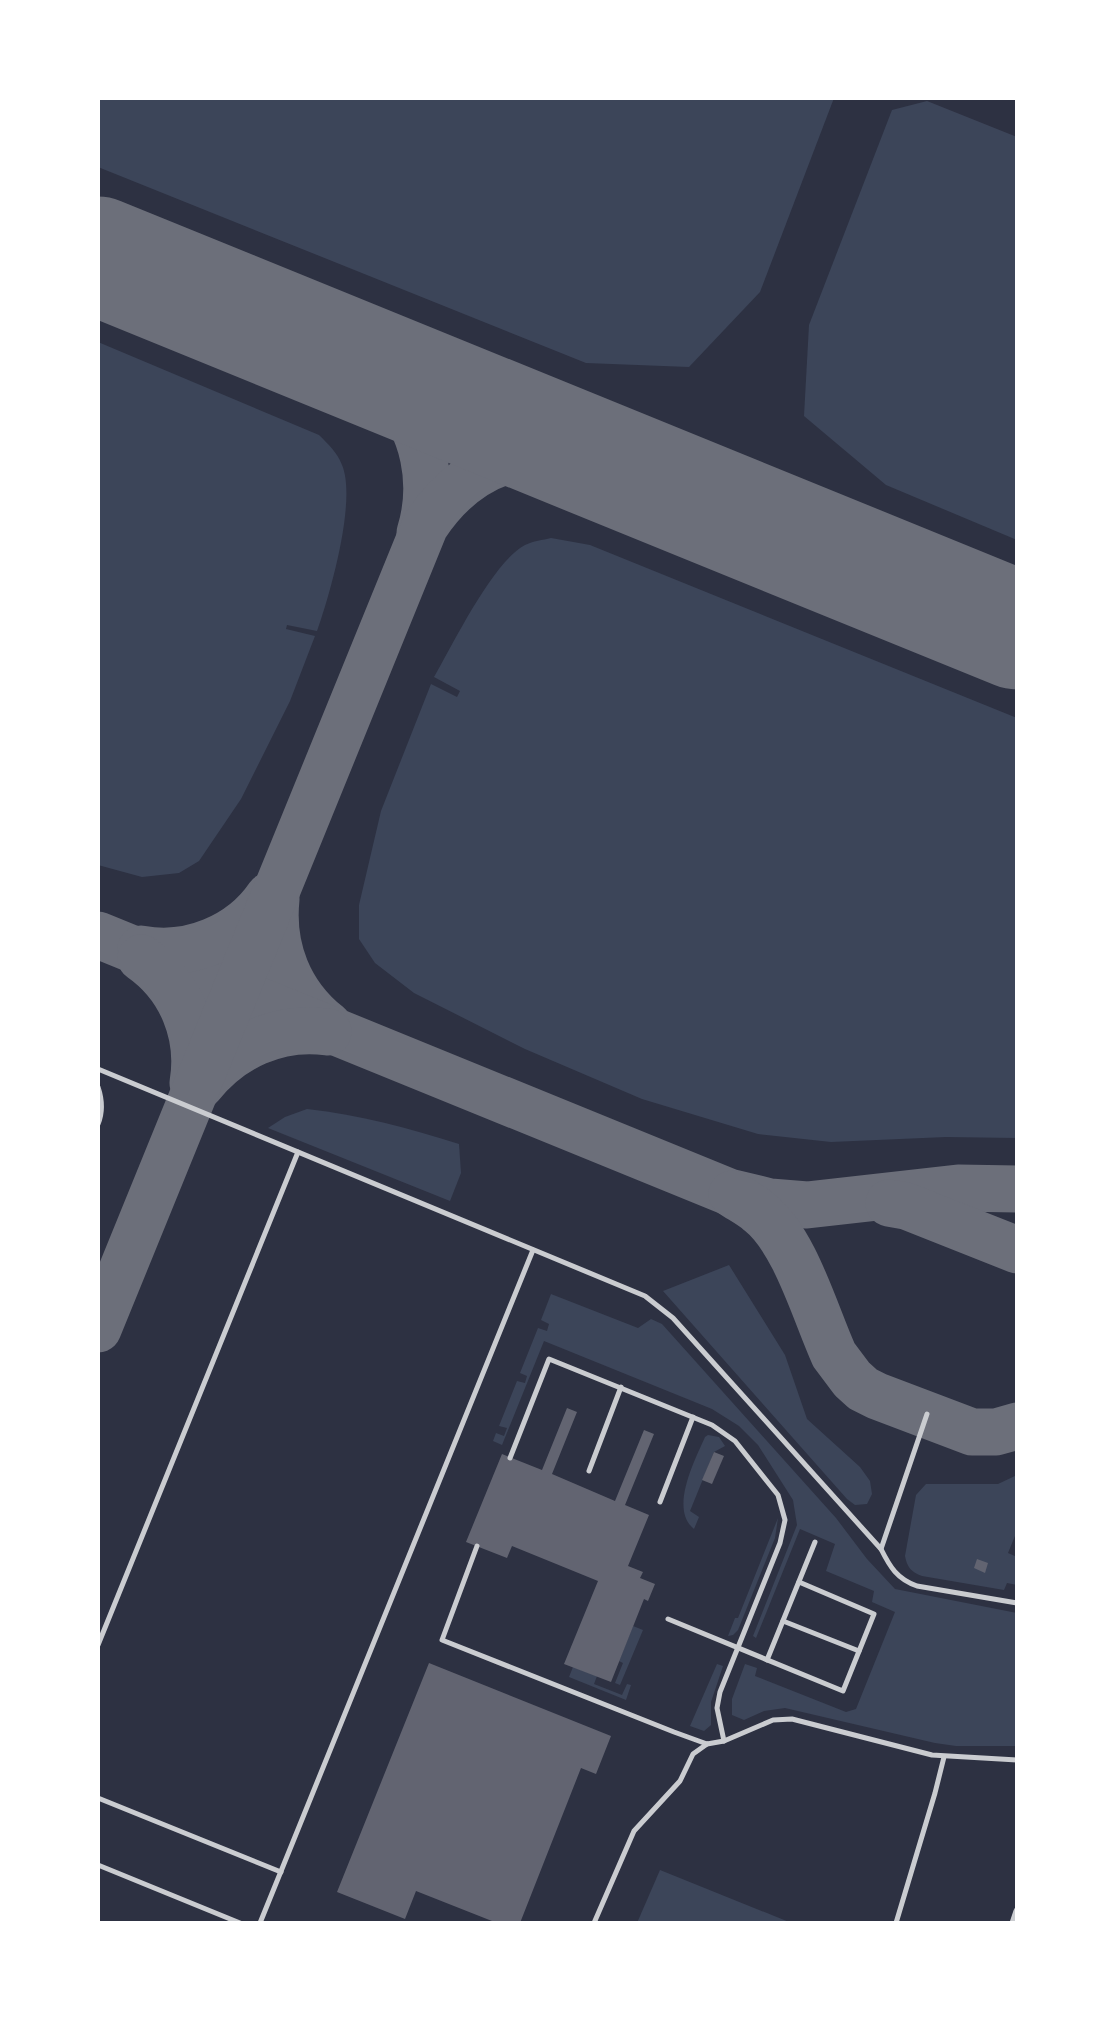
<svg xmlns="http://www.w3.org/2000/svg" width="1115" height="2021" viewBox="0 0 1115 2021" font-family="'PT Sans',sans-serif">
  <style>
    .green { fill: #3c4559 }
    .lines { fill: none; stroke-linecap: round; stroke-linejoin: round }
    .taxiway { stroke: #6c6f7a; stroke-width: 47 }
    .runway { stroke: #6c6f7a; stroke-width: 119 }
    .building { fill: #626471 }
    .service { stroke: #caccd0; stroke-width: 5 }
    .minor { stroke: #caccd0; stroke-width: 7 }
  </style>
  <rect width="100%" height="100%" fill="#2d3142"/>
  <g class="green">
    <polygon points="98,98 834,98 760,292 689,367 586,363 98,167"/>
    <polygon points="927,101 1017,137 1017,540 886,485 804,416 809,325 892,110"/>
    <path d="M98 342 319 435C328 444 337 452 342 465 357 500 330 595 317 631L287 625 286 629 315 636 290 701 241 799 199 861 179 873 142 877 98 865Z"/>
    <path d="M551 538 590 545 1017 718V1138L946 1137 831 1142 758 1134 642 1099 525 1049 414 993 375 963 359 939V905L381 811 431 684 457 697 460 691 434 677C454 643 492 563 525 545 533 541 543 540 551 538Z"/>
    <path d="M307 1109C360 1115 409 1128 459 1144L461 1173 450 1201 268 1128 285 1117Z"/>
    <polygon points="729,1265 785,1355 807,1419 860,1467 870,1481 872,1494 867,1504 855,1505 847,1499 663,1291"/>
    <polygon points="551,1294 638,1328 651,1319 662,1324 836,1518 867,1559 895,1589 1017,1613 1017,1746 956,1746 935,1743 785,1708 764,1711 744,1720 732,1715 732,1699 745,1664 757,1668 755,1676 846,1712 856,1709 895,1612 872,1602 874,1591 826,1571 835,1544 800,1529 756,1638 753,1636 797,1525 793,1500 758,1445 739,1426 712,1409 544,1341 502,1445 493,1441 496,1433 504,1436 507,1428 499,1426 517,1381 525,1383 527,1376 520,1373 538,1328 547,1331 549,1324 541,1320"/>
    <path d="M708 1435 719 1437 725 1446 714 1452 690 1511 699 1517 694 1529C669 1509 695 1460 705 1437Z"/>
    <path d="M1017 1475V1531L1008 1553 1017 1557V1585L1007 1583 1004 1590 922 1576C911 1572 907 1567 905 1556L916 1495 926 1484H998Z"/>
    <polygon points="778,1518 775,1538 738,1630 733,1635 728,1636 735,1618 738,1618"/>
    <polygon points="633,1626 643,1630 620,1685 615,1683 623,1663 619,1661"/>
    <polygon points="717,1664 723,1666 711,1702 711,1725 704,1731 690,1726"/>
    <polygon points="573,1667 597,1676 594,1684 622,1695 627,1684 631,1685 626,1700 569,1677"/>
    <polygon points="660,1870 789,1922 789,1923 637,1923"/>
  </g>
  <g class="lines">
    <g class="taxiway">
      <path d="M340 354C357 365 374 376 388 390 425 428 435 484 420 533"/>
      <path d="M276 899C271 948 289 994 328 1025"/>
      <polyline points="98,935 729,1192 770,1202 807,1205 958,1188 1017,1189"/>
      <path d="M141 949C189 958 241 937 269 896"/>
      <path d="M141 958C181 986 201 1034 193 1083"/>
      <path d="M200 1086C231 1047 278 1025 328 1032"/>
      <path d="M732 1194C741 1200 751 1205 759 1212 795 1240 815 1313 834 1355L852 1379 863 1389 877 1396 972 1432H996L1017 1426"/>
      <polyline points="889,1203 906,1206 1017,1250"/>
      <path d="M98 1329 425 526C470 458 532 442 608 463"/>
    </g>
    <polyline class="runway" points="98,256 1017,630"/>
  </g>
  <g class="building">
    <polygon points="567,1408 577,1412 552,1474 615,1501 644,1430 654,1434 625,1505 649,1515 628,1566 643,1572 640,1578 655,1584 648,1601 644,1599 611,1682 564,1664 598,1581 512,1546 507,1558 466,1542 502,1454 542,1470"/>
    <polygon points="714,1452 724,1456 712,1484 702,1480"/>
    <polygon points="977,1559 988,1563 985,1573 974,1568"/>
    <polygon points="429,1663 611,1736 596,1774 581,1768 520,1923 497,1923 416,1891 405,1919 337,1892"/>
  </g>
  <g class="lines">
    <g class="service">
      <polyline points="98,1069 645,1296 673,1318 881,1549"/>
      <path d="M98 1087C102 1099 103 1112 98 1124"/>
      <path d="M927 1414 881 1549C890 1567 897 1579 917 1586L1017 1603"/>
      <polyline points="589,1471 621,1387"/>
      <polyline points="660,1502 693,1417"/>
      <polyline points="477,1546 442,1640 674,1732 707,1744 724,1741 717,1708 720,1692 780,1543 785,1520 778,1495 735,1441 712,1425 549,1359 510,1458"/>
      <polyline points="668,1619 843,1691 874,1614 799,1582"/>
      <polyline points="783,1621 859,1651"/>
      <polyline points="98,1645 298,1152"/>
      <polyline points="767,1660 815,1542"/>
      <polyline points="724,1741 773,1720 792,1719 932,1755 1017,1760"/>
      <polyline points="98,1798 281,1872"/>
      <polyline points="98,1865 240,1923"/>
      <polyline points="260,1923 533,1250"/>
      <polyline points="594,1923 634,1831 680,1781 693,1754 707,1744"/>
      <polyline points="896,1923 935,1793 944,1757"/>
    </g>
    <polyline class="minor" points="1013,1923 1017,1911"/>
  </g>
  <rect width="1115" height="2021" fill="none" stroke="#ffffff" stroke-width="200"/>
</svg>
